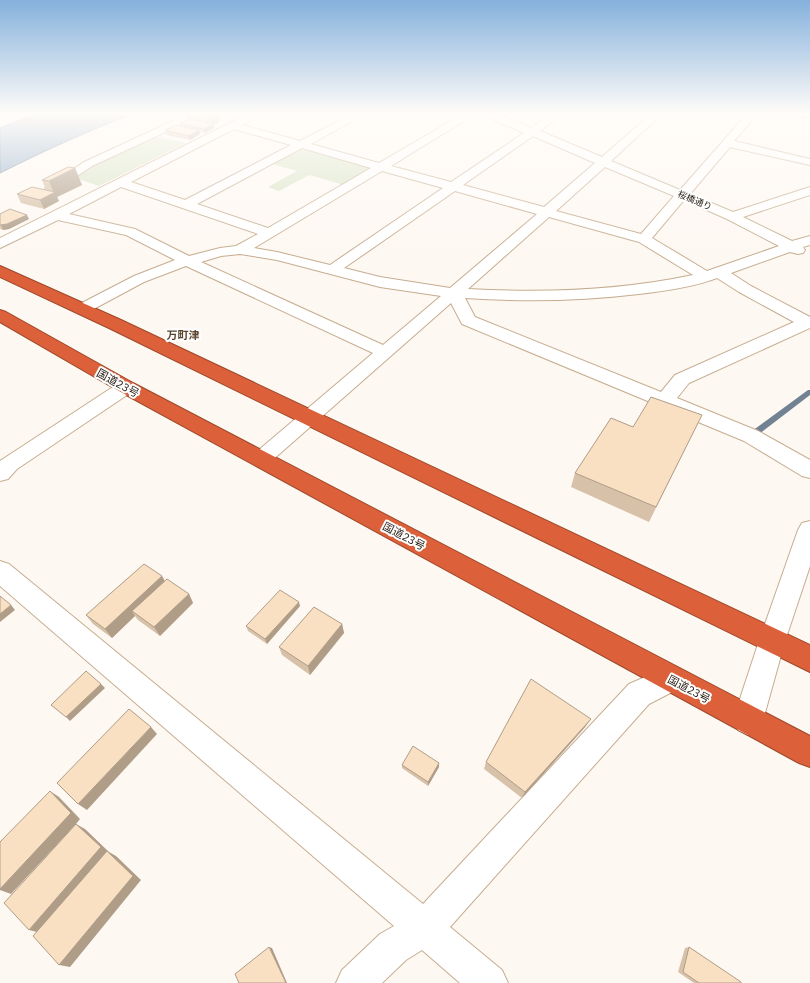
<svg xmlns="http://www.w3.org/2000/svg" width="810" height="983" viewBox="0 0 810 983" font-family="'IBM Plex Sans','Noto Sans JP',sans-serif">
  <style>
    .green { fill: #d8e4c6 }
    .water { fill: #92adc9; stroke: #728292 }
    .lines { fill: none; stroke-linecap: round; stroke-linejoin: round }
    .stream { fill: #728292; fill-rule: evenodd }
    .minor-casing { stroke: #c6ad90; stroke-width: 2 }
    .highway-casing { stroke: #9c492b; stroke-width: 2 }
    .minor { fill: #fff; fill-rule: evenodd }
    .highway { fill: #dc6039; fill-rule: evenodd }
    .wall { fill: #d7c1a8 }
    .shaded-wall { fill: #af9d88 }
    .building { fill: #fae0c3; stroke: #af9d88 }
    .labels { text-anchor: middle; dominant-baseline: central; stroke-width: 4; stroke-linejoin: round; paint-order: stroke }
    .far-street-label { font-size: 9px; fill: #261d12; stroke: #fff }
    .far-quarter-label { font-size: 11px; font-weight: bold; fill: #5a452c; stroke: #fff }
    .street-label { font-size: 11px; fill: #261d12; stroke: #fff }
  </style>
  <rect width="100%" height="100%" fill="#fef8f2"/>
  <g class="green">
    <polygon points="154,136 186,143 99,186 75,178 86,168"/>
    <polygon points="306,149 368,167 369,169 344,185 309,175 279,191 268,187 297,171 272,164 300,150"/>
  </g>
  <path class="water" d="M34 114H133C87 131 44 151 0 173V128Z"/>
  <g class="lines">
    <polygon class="stream" points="808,390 810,390 810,395 754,438 748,438 747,436 748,434"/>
    <g class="minor-casing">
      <g id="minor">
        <polygon points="188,114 201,114 200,116 92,166 55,191 47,191 45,188 84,162"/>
        <path d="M248 114H261L242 125 300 141 352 114H365L311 144 379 163 463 114H475L391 166 451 182 524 133 485 116 484 114H498L531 128 551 114H563L540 131 602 157 651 114H662L611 161 680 190 747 114H757L734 141 810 159V165L730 147 690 194 733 212 810 187V195L743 217 792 241 810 236V245L803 247 805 250 803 253 798 254 790 252 731 273 751 286 810 317V328L689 383 677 398 758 431 810 460V478L802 476 744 441 462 324 451 303 268 464 261 467 254 464 251 459 254 454 373 353 186 266 144 282 88 312 82 314 76 312 74 309 76 306 134 276 175 260 126 235 58 220 0 248V238ZM234 129 291 145 185 200 131 182ZM533 136 595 163 544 207 463 185ZM302 148 371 168 268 228 197 204ZM605 167 674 196 641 234 556 211ZM382 171 443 188 330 265 277 252 254 248ZM121 187 258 234 236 246 220 248 189 256 135 229 69 214ZM455 191 537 214 450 288 380 277 344 268ZM684 200 727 219 779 246 707 271 652 238ZM549 217 639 242 693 275C618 291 543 293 468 289ZM240 254 277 260 380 287 441 296 383 345 201 262 221 256ZM717 278 739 292 794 322 675 375 661 392 475 317 465 298C523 302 581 301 639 294 665 291 693 287 717 278Z"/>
        <polygon points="802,114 810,114 810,118 803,116"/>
        <polygon points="126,381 133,383 135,387 133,391 17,469 8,479 0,481 0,461 3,459 119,383"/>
        <polygon points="810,521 810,566 785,641 763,720 758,730 748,735 738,730 733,720 759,641 798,530 802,523"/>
        <polygon points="0,561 9,564 423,904 629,684 670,666 680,670 684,679 680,688 649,704 450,927 502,970 508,983 460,983 422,950 406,960 382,983 336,983 342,970 380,934 394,926 0,586"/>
      </g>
    </g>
    <g class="highway-casing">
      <g id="highway">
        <polygon points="0,266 121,320 810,645 810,672 109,328 0,277"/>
        <polygon points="0,310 6,312 133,383 810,736 810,767 799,763 119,391 0,322"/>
      </g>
    </g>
    <use href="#minor" class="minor"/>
    <use href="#highway" class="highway"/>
  </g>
  <g class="wall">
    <polygon points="186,114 220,114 220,117 218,118 219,122 214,125 214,128 205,133 200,132 200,134 190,140 166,135 165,130 181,126 180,123 187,120"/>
    <polygon points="75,168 82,185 57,197 59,201 44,209 21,203 17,194 46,190 42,180"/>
    <polygon points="0,214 29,219 9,229 3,230 0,229"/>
    <polygon points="702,415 649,522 571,487 575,473 633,427"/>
    <polygon points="162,576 165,581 189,594 193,603 160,636 138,620 135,616 112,638 93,624 86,615"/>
    <polygon points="300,606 267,644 248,631 246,626"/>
    <polygon points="342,624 344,633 310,675 282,655 279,647"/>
    <polygon points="586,726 522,798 484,769 486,762"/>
    <polygon points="439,763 439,767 428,786 402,768 402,765"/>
    <polygon points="689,947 741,983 694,983 678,972 685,948"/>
  </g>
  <g class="shaded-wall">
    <polygon points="207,114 220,114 220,117 218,118 219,122 214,125 214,128 205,133 204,129 210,126"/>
    <polygon points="199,130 200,134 190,140 189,136"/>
    <polygon points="75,168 82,185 57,197 59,201 44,209 40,200 54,193 49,181"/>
    <polygon points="27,215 29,219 9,229 3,230 1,225"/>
    <polygon points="162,576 167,586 132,611 135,616 112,638 105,629"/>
    <polygon points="189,594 193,603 160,636 154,627"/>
    <polygon points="299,602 300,606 267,644 265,639"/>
    <polygon points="11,605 15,610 0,622 0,614"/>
    <polygon points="342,624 344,633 310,675 308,666"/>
    <polygon points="101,684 105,688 70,721 66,717"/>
    <polygon points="591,719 586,726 522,798 525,792"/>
    <polygon points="151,727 157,734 87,810 78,804"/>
    <polygon points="439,763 439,767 428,786 428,782"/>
    <polygon points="50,791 59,797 80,819 76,824 85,829 109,852 116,856 141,880 70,967 59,965 41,933 29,930 76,824 11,894 0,890 0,889"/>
    <polygon points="269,947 272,948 287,983 286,983"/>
  </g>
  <g class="building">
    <polygon points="189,119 214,124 204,129 180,123"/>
    <polygon points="176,125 199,130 189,136 165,130"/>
    <polygon points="68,167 75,168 49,181 42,180"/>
    <polygon points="32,187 55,192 40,200 17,194"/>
    <polygon points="10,209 27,215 7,224 0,225 0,214"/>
    <polygon points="651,397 702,415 656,507 575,473 611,418 633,427"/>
    <polygon points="144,564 162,576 105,629 86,615"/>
    <polygon points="167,579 189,594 154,627 132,611"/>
    <polygon points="280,590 299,602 265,639 246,626"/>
    <polygon points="0,596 11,605 0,614"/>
    <polygon points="314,607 342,624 308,666 279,647"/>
    <polygon points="86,671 101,684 66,717 51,705"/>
    <polygon points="531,679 591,719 525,792 486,762"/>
    <polygon points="129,709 151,727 78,804 57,783"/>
    <polygon points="413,746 439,763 428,782 402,765"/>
    <polygon points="50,791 71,813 0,889 0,842"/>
    <polygon points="76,824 101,847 29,930 4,903"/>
    <polygon points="107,851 133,876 59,965 33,936"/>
    <polygon points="269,947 286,983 239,983 235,974"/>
    <polygon points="689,947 741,982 741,983 699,983 683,972"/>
  </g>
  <linearGradient id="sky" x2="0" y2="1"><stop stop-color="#85b1dc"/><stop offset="0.45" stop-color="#fffcf9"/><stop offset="1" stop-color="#fffcf9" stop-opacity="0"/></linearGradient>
  <rect width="810" height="252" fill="url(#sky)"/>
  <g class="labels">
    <g class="far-street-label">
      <text transform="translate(695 200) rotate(23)">桜橋通り</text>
    </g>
    <g class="far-quarter-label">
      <text x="183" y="335">万町津</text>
    </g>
    <g class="street-label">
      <text transform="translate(118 383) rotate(29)">国道23号</text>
      <text transform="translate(404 536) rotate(28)">国道23号</text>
      <text transform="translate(689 689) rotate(28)">国道23号</text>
    </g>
  </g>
</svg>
